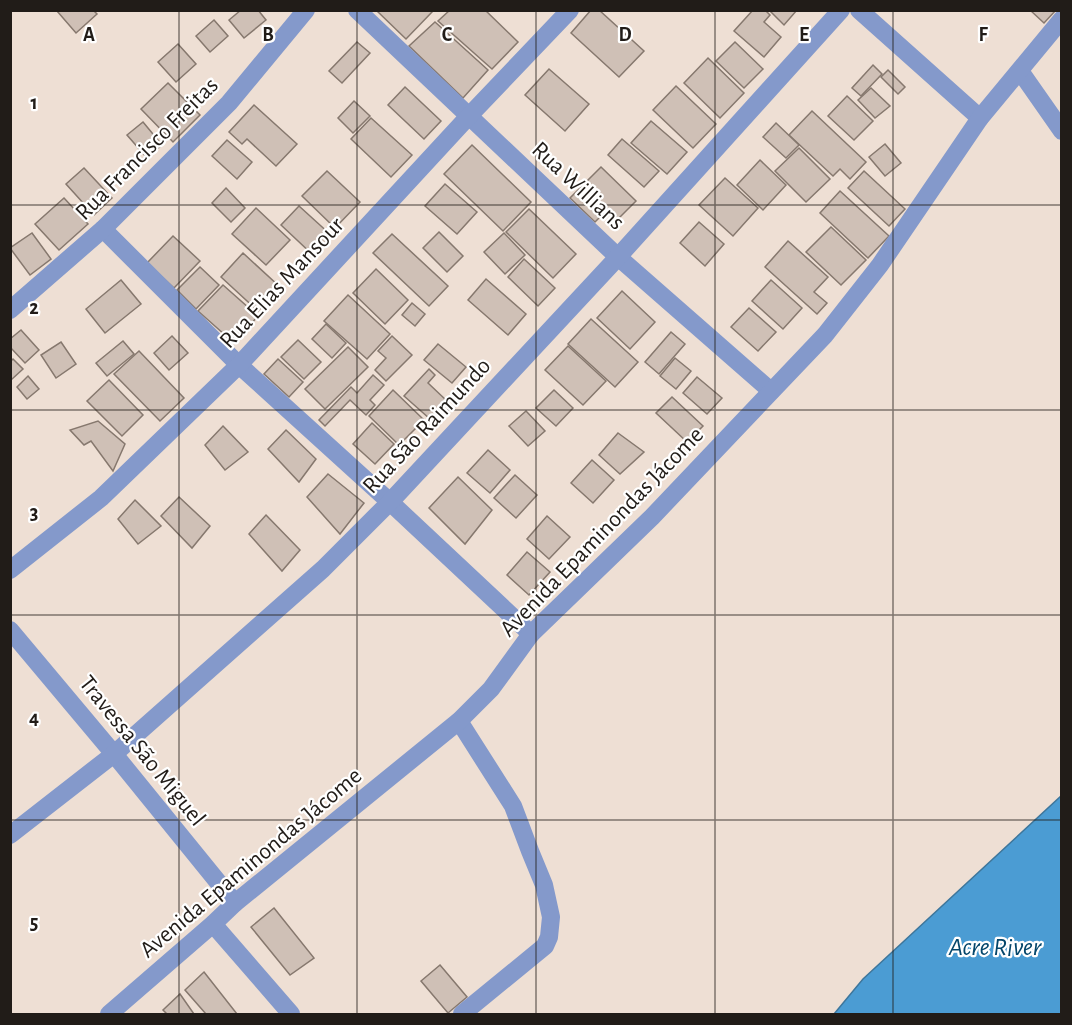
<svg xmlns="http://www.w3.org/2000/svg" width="1072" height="1025" viewBox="0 0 1072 1025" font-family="'Alegreya Sans',sans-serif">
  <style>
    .water { fill: #4b9cd3; stroke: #3e769b; stroke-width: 1.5 }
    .building { fill: #cfc0b6; stroke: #86786e; stroke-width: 1.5 }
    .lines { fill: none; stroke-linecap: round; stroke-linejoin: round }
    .minor { stroke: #8499cb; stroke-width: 18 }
    .grid { fill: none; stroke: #211c18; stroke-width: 1.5; stroke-opacity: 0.55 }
    .labels { text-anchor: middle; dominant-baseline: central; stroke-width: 4.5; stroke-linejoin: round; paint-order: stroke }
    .street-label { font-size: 24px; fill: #211c18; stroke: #fff }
    .water-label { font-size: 26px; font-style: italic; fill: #04466b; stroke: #fff }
    .grid-label { font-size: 20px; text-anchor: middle; font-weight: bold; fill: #211c18; stroke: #fff; stroke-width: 4.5; stroke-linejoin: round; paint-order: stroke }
  </style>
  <rect width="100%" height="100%" fill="#eedfd4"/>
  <polygon class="water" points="1061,796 1061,1014 834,1014 863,979"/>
  <g class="building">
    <polygon points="58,10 93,10 97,14 76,33 57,11"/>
    <polygon points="241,10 258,10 266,20 244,38 229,20"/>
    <polygon points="378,10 430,10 432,12 406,39 377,11"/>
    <polygon points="450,10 485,10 518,42 492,69 438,21"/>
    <polygon points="591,10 599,10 644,51 619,77 571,33"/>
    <polygon points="753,10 765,10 770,15 764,22 781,37 764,57 734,31"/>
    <polygon points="769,10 797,10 784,25"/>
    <polygon points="1030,10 1056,10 1044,23"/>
    <polygon points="214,20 228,36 210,52 196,36"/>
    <polygon points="435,22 488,70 463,98 409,46"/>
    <polygon points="357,42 370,53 342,83 329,71"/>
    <polygon points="735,42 763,69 744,88 716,61"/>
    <polygon points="178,44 196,64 176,82 158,62"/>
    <polygon points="708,58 744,93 720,118 684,83"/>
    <polygon points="873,65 882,74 861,96 852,88"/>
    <polygon points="549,69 589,104 565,131 525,95"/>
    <polygon points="888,70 905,87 898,94 881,77"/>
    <polygon points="168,83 200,115 173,142 141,109"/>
    <polygon points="676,86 716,124 693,148 653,110"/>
    <polygon points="405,87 441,121 424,139 388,105"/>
    <polygon points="871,88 890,106 875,118 858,100"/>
    <polygon points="847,96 873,121 854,140 828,116"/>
    <polygon points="354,101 370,116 353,133 338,118"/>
    <polygon points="254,105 297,144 276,166 247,139 242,144 229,132"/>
    <polygon points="812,111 866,162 850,179 840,169 833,176 789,135"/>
    <polygon points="371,118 412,155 391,177 351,139"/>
    <polygon points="651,121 687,152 667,174 631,143"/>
    <polygon points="143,122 162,145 147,158 127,135"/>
    <polygon points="776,123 799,145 786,158 763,137"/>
    <polygon points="622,139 659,171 644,187 608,155"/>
    <polygon points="227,140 252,162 237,179 212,156"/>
    <polygon points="885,144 901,163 885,176 869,157"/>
    <polygon points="472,145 531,202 503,231 444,174"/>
    <polygon points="799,148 830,179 806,202 775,171"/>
    <polygon points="760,160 786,185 763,210 737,185"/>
    <polygon points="601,167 636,201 618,219 608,209 595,222 570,198"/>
    <polygon points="84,168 112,198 94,215 66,184"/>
    <polygon points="327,171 360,202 335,228 302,196"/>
    <polygon points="864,171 905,209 889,226 848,188"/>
    <polygon points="725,178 758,208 733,236 699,205"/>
    <polygon points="445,184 477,212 457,234 425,206"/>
    <polygon points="226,188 245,208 231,222 212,203"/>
    <polygon points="840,191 889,236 868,258 820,213"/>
    <polygon points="64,198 88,224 59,250 35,224"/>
    <polygon points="299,206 332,236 314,256 281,225"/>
    <polygon points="256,208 290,240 266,265 232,234"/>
    <polygon points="529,209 576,254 553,278 506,232"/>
    <polygon points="699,222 724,244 705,266 680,243"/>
    <polygon points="831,227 866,260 841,285 806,252"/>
    <polygon points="439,232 463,256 447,272 423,248"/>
    <polygon points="32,233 51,259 30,275 10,248"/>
    <polygon points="504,233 525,255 505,274 484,252"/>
    <polygon points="392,234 448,286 429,306 373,253"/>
    <polygon points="173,236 200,261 174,288 147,263"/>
    <polygon points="788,241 828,277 814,292 827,303 817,314 765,267"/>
    <polygon points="243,253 280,287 258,311 221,277"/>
    <polygon points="524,259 555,288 538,306 508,277"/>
    <polygon points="200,267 219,285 196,309 177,290"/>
    <polygon points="376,269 408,300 385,324 353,293"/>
    <polygon points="486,279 526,314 508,335 468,300"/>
    <polygon points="121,280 141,304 105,333 86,309"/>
    <polygon points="771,280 802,308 783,329 752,301"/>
    <polygon points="223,285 258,316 234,343 198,311"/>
    <polygon points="622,291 655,322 630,349 597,318"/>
    <polygon points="348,295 390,334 367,359 324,321"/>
    <polygon points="412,303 425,314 415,326 402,315"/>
    <polygon points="749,308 776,332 758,351 731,327"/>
    <polygon points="591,319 638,362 615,387 568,344"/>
    <polygon points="326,324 346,343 332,358 312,339"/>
    <polygon points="21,330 39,350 25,363 10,347 10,339"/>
    <polygon points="671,332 685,344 659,374 645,362"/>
    <polygon points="172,336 188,353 169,370 154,353"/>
    <polygon points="392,336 412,355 386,381 375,370 386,358 378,351"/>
    <polygon points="298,340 321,362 304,379 281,357"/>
    <polygon points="123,341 134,354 107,376 96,363"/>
    <polygon points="61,342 76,364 56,378 41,355"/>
    <polygon points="438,344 466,367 452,383 424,360"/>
    <polygon points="568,346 606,381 583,405 545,370"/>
    <polygon points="348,347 368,367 325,409 305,389"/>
    <polygon points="139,351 184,398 160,421 114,374"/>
    <polygon points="675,358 691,371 676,389 660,376"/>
    <polygon points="13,359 23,369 11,380 10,362"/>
    <polygon points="278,359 303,382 289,397 264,374"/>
    <polygon points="429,369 435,375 428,383 447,401 430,419 404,396"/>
    <polygon points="373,375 384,385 370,400 375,405 366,415 350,400 325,426 319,420 351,387 357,393"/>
    <polygon points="28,376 39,389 27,399 17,387"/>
    <polygon points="697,377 722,398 707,414 683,393"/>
    <polygon points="109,380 143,415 122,436 87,401"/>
    <polygon points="393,390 424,420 399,445 369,416"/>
    <polygon points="554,390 573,408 556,426 536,408"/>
    <polygon points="672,397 703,426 687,442 656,413"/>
    <polygon points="526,411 545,431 528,446 509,426"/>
    <polygon points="98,421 125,444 113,471 91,441 84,445 70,430"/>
    <polygon points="372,423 394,444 375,464 353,444"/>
    <polygon points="223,426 248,452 225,470 205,445"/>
    <polygon points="286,430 316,459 299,482 268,449"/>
    <polygon points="618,433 644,452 620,474 599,455"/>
    <polygon points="488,450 510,470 490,493 467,473"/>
    <polygon points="592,460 614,480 593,503 571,483"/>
    <polygon points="328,474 364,503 340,534 307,497"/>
    <polygon points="515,475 537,495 516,518 494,498"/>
    <polygon points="458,477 492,510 465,544 429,508"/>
    <polygon points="179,497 210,526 192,548 161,516"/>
    <polygon points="135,500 161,526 138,544 118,519"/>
    <polygon points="266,515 300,550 282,571 249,534"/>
    <polygon points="547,516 570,537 549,559 527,539"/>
    <polygon points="527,552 550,572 529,595 507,575"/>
    <polygon points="274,908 314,958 290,975 251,927"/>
    <polygon points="440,965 467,997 448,1013 421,981"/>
    <polygon points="204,972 237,1014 206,1014 185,990"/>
    <polygon points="180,994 194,1014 167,1014 163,1010"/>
  </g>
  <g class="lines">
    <g class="minor">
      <polyline points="357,10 618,257 771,391"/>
      <polyline points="859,10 980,118"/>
      <polyline points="1020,71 1062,131"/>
      <polyline points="103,229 239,365 390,502 531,634"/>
      <polyline points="10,310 103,229 229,103 306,10"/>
      <polyline points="10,570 101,498 239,365 468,117 570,10"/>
      <polyline points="10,630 114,754 235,903"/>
      <polyline points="459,721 513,806 530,851 544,885 551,917 549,937 545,946 462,1014"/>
      <polyline points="10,835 114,754 323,569 390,502 618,257 841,10"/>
      <polyline points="213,924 291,1014"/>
      <polyline points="109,1014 213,924 235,903 459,721 491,689 531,634 652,517 825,335 880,265 980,118 1062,19"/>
    </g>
  </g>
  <path class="grid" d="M179 10V1014M357 10V1014M536 10V1014M715 10V1014M893 10V1014M10 205H1062M10 410H1062M10 615H1062M10 820H1062"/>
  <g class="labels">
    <g class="street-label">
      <text transform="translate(147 149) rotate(-45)">Rua Francisco Freitas</text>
      <text transform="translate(578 186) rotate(43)">Rua Willians</text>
      <text transform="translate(282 283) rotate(-47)">Rua Elias Mansour</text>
      <text transform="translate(427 426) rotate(-47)">Rua São Raimundo</text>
      <text transform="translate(602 532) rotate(-46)">Avenida Epaminondas Jácome</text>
      <text transform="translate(142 751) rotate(51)">Travessa São Miguel</text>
      <text transform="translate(251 863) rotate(-40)">Avenida Epaminondas Jácome</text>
    </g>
    <g class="water-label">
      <text x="995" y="947">Acre River</text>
    </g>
  </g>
  <g class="grid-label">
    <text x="89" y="41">A</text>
    <text x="268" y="41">B</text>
    <text x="447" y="41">C</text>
    <text x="625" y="41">D</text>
    <text x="804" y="41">E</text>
    <text x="983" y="41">F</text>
    <text x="34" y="109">1</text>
    <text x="34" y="314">2</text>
    <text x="34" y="519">3</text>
    <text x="34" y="724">4</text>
    <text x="34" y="929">5</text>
  </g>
  <rect width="1072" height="1025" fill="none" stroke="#211c18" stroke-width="24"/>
</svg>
